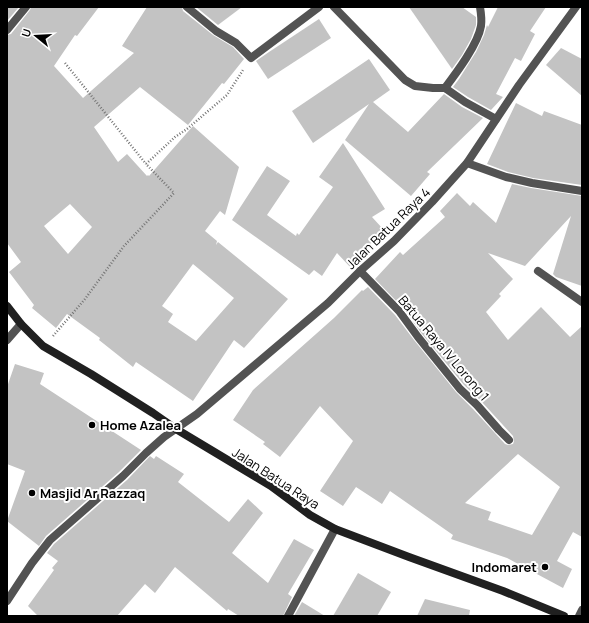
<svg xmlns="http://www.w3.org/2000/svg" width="589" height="623" viewBox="0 0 589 623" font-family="Manrope,sans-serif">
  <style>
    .building { fill: #c3c3c3; fill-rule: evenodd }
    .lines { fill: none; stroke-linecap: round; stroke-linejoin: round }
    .path { stroke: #757575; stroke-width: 2.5; stroke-dasharray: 1 2; stroke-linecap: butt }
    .street { stroke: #535353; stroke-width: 8 }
    .secondary { stroke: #202020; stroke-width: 8 }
    .poi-dot { fill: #000; stroke: #fff; stroke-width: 1.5 }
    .labels { text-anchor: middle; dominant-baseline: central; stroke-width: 4; stroke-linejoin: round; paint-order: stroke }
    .street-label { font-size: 13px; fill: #000; stroke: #fff }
    .poi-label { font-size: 13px; font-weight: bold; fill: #000; stroke: #fff; text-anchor: start }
  </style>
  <rect width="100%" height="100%" fill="#fff"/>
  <g class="building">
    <polygon points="7,7 19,7 7,21"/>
    <path d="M31 7H99L77 36 75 35 54 66 83 98 134 53 122 46 147 7H182L183 11 213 35 233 47 244 59 224 84 222 83 188 125 140 87 94 127 118 162 127 154 147 176 148 175 149 176 193 126 239 167 225 215 220 211 205 231 217 241 216 245 218 242 288 299 244 348 234 340 193 401 136 362 133 367 99 340 100 338 67 314 56 328 32 308 34 305 9 272 21 262 7 243V35L11 34 30 10ZM70 204 92 227 68 254 44 226ZM193 264 234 298 196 341 168 322 173 314 162 306Z"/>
    <polygon points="196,7 242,7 218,25"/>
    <polygon points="409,7 462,7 476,17 476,25 471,39 462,55 452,69"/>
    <polygon points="498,7 546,7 530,31 535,34 521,61 515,58 496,94 503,97 491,110 468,97 453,87 459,79 476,52 484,35 487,25 488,27"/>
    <polygon points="319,19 331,38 268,79 256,61 269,52"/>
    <polygon points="561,48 582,59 582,96 546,65"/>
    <polygon points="369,59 390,90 373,102 408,132 444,94 462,107 483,118 427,172 430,174 411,196 345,140 369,104 313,143 292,111"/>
    <polygon points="516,103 542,116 544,111 582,125 582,185 533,178 508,172 487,164"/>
    <polygon points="343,143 385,209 372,217 383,229 351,268 337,253 322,276 314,270 309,275 232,220 267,166 290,181 267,215 296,236 297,233 299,235 333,187 319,177"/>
    <path d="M512 184 531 188 582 196V286L556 277 553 274 571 216 525 266 488 253 513 279 499 294 501 296 486 312 508 340 541 307 570 337 582 326V537L573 532 557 561 572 569 563 588 507 558 451 539 453 535 390 491 382 504 356 487 343 506 320 491 353 441 320 406 280 457 263 444 265 442 233 420 253 390 334 318 362 290 363 291 368 287 395 315 414 340 456 392 473 409 505 444 508 445 513 444 514 441 513 436 481 401 464 385 422 334 403 308 375 279 400 252 403 255 445 217 440 211 457 193 470 206 473 202 496 223ZM518 454 560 487 532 535 488 520 491 512 465 503Z"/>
    <polygon points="15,364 44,373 40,384 141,450 119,472 46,536 39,546 7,521 25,471 7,464 7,387"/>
    <polygon points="150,456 154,459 156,456 184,474 178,482 229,522 248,499 263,513 232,553 268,583 294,539 314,550 288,594 292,597 283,616 239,616 228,609 227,611 175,567 155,593 145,584 117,616 38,616 28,606 54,570 52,568 58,561 47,553 54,544 127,480"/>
    <polygon points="358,573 391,592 377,616 333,616"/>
    <polygon points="425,599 470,610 469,616 417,616"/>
    <polygon points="302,602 325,616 294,616"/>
  </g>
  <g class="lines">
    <g class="path">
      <polyline points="65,63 146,164"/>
      <polyline points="53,336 85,299 124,246 174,193 146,164 175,137 187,129 227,95 243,70"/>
    </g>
    <g class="street">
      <polyline points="187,7 216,31 236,43 251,58 319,7"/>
      <polyline points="334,7 405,80 415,86 433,88 445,88 465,102 496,119"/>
      <polyline points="7,30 26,7"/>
      <path d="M445 88C457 72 478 44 481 26 482 19 481 13 480 7"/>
      <polyline points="467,163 506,177 532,183 582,191"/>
      <polyline points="360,271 399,311 418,337 460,389 477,405 499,430 509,440"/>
      <polyline points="538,271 582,302"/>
      <polyline points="7,340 21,324"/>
      <polyline points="7,601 32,563 50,540 123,476 146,453 164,437 197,414 328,303 360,271 394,241 432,202 467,163 519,85 576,7"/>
      <polyline points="288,616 335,529"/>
      <polyline points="579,616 582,610"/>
    </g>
    <polyline class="secondary" points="7,306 21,324 43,346 91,374 153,413 176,429 271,486 310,515 335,529 364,540 409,557 503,591 564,616"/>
  </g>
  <g class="poi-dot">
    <circle cx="92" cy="425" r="4"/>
    <circle cx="32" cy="493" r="4"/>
    <circle cx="545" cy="567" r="4"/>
  </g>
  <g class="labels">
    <g class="street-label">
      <text transform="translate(388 228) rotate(-44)">Jalan Batua Raya 4</text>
      <text transform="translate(444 348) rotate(50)">Batua Raya IV Lorong 1</text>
      <text transform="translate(276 478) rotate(33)">Jalan Batua Raya</text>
    </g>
    <g class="poi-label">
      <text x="100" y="425">Home Azalea</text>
      <text x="40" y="493">Masjid Ar Razzaq</text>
      <text x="537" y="567" text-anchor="end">Indomaret</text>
    </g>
  </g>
  <rect width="589" height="623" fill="none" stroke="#000000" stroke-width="16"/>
  <g transform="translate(36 36) rotate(288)" stroke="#ffffff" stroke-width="3" paint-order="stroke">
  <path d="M0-3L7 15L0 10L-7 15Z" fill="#000000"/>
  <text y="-6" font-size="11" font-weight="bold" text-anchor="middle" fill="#000000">U</text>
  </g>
</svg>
